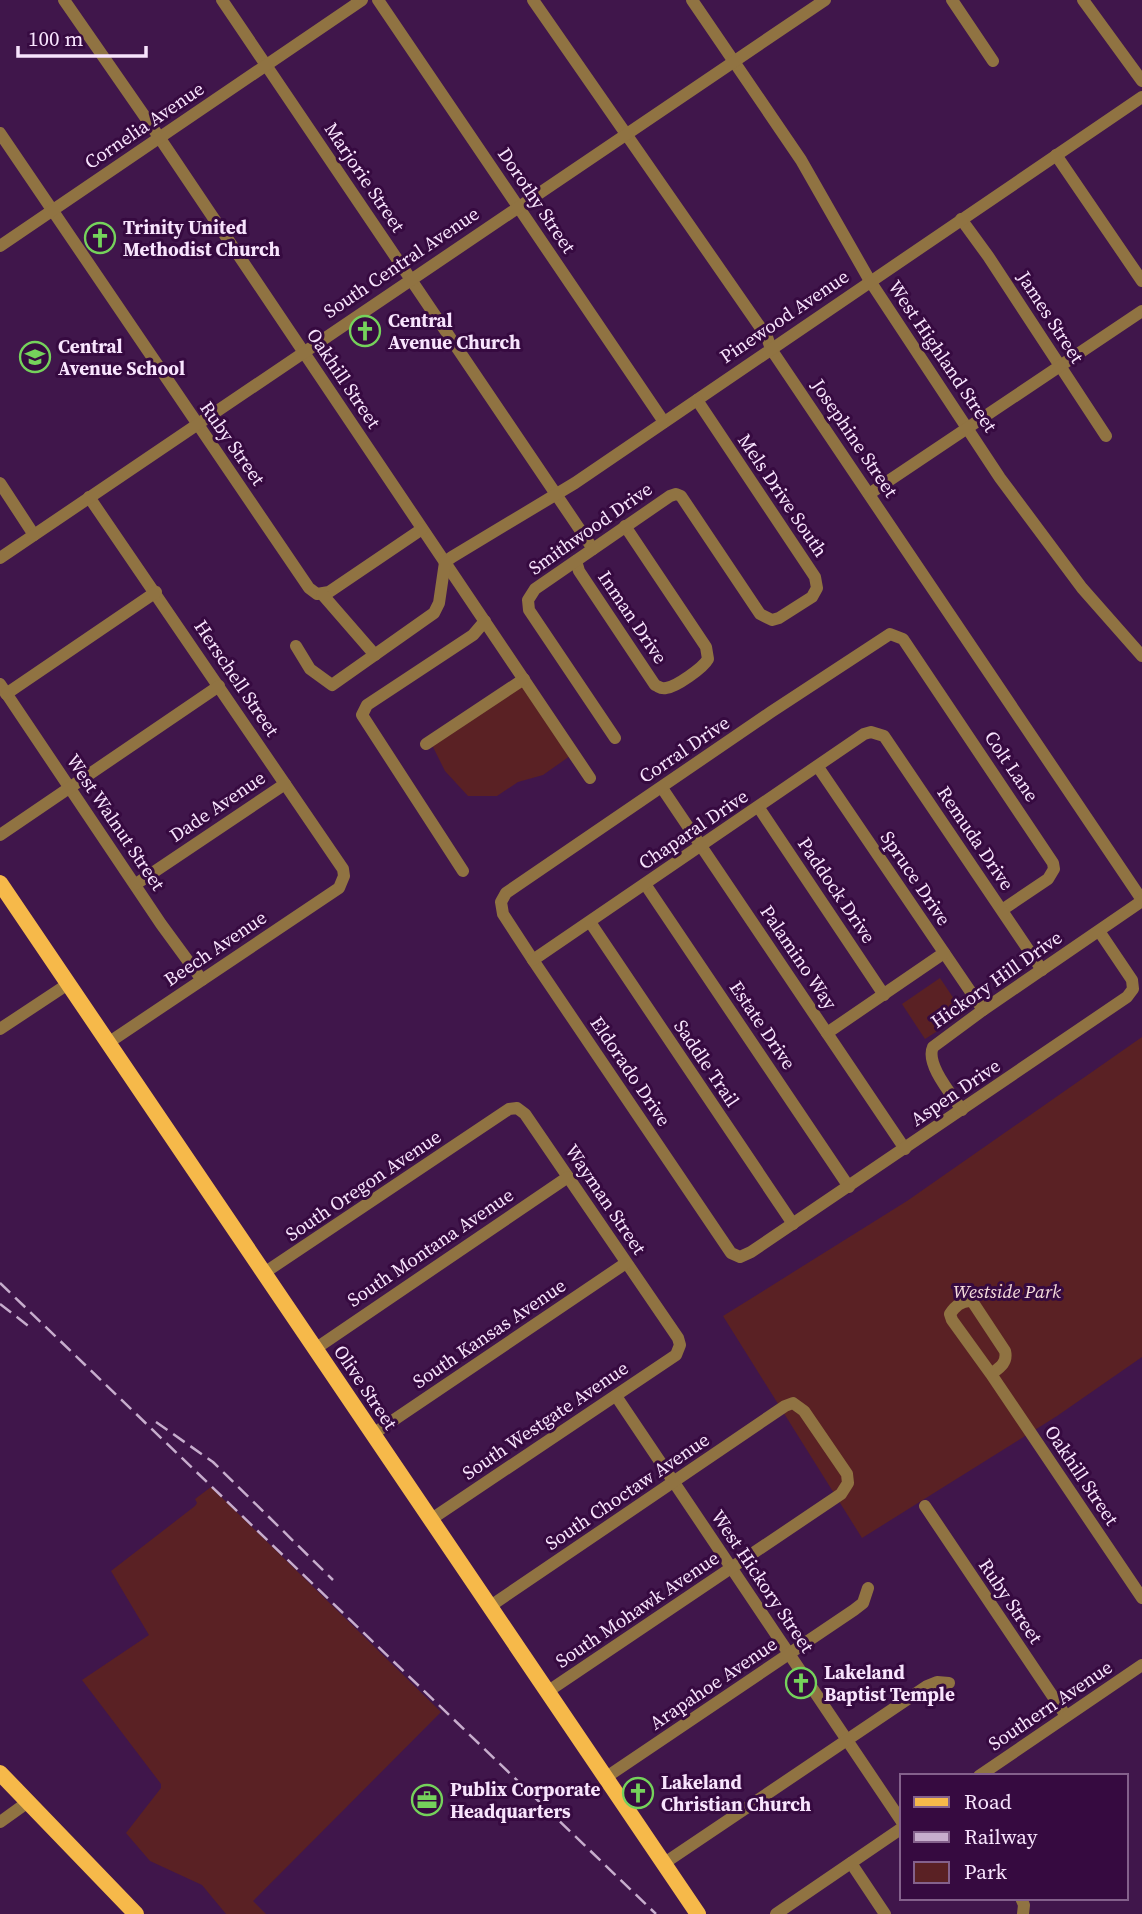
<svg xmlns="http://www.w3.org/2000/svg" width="1142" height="1914" viewBox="0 0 1142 1914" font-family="'Source Serif 4',serif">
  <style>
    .green { fill: #5a2124 }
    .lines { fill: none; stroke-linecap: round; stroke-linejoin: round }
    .minor { stroke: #907342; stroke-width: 12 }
    .major { stroke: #f6b94a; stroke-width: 16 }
    .rail { stroke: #c7adcd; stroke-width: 2.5; stroke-dasharray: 14 7; stroke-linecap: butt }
    .labels { text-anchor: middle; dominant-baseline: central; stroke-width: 6; stroke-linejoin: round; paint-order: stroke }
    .street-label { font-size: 19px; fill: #f8e4fd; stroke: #360a40 }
    .poi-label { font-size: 19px; font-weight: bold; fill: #f8e4fd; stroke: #360a40; text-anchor: start }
    .park-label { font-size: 19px; font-style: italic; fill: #f6dddc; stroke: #360a40 }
  </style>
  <rect width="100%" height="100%" fill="#40164b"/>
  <g class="green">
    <polygon points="523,685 570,756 543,775 518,782 497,796 468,796 445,771 432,745"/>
    <polygon points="940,978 964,1014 925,1039 902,1004"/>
    <polygon points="1142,1037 1142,1357 1057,1416 862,1538 723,1316 907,1201"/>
    <polygon points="211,1487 441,1712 253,1901 266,1914 226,1914 202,1885 150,1861 126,1833 161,1788 161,1784 82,1680 149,1635 111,1571 195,1506 197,1503 195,1499"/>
  </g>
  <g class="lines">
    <g class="minor">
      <polyline points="64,0 159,137 590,778"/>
      <polyline points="222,0 593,549"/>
      <polyline points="378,0 664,422"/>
      <polyline points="533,0 767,337 771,349 1142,900"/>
      <polyline points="692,0 801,160 870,281 1000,478 1082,588 1142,656"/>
      <polyline points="952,0 993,61"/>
      <polyline points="1083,0 1142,81"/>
      <polyline points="0,133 309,588 317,594 329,592 422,529"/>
      <polyline points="1056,155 1142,281"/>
      <polyline points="961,219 988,256 1106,436"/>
      <polyline points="0,246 362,0"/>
      <polyline points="0,483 34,535"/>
      <polyline points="869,494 1142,311"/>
      <polyline points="89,497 343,869 344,876 339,888 108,1043"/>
      <polyline points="0,558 825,0"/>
      <path d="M576 561 579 571 655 685C660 687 660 689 666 688 676 687 703 668 708 659L706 647 625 526"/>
      <polyline points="322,594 375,655"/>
      <polyline points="296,646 310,669 332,685 434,613 439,603 445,562 452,557 575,483 1142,97"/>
      <polyline points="0,684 161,924 202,980"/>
      <polyline points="6,694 156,592"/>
      <polyline points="615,738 529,610 528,600 535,589 670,496 676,494 681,496 760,614 772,620 779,618 812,597 817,588 815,577 697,400"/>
      <polyline points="426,744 524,679"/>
      <polyline points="818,767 983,1010"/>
      <polyline points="662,788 905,1149"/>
      <polyline points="759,808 884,995"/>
      <polyline points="0,835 219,686"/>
      <polyline points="463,871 362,715 367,705 473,635 485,621"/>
      <polyline points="136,884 285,784"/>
      <polyline points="645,884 849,1187"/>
      <polyline points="1002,910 1048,879 1054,869 1053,863 903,639 890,634 771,712 506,893 501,902 503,914 533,960 731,1253 740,1257 751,1252 1127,997 1133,989 1132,980 1099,931"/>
      <polyline points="590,922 793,1224"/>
      <polyline points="533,960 864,734 871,732 884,736 1042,970"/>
      <polyline points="0,1029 68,984"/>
      <polyline points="827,1033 944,953"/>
      <path d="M962 1110C952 1095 925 1064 933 1047L983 1010 1142 901"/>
      <polyline points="264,1273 509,1109 517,1108 525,1114 678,1338 680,1345 676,1355 430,1520"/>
      <polyline points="315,1349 568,1177"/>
      <path d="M991 1374C999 1368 1008 1363 1005 1351L972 1301C963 1300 955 1306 950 1314L952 1320 991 1374 1142 1598"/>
      <polyline points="616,1396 902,1822"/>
      <polyline points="373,1434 626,1263"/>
      <polyline points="925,1506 1066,1716"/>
      <polyline points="489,1607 785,1406 793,1403 804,1411 847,1474 848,1483 841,1494 547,1692"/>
      <polyline points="979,1776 1142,1665"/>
      <polyline points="605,1778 854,1610 863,1603 868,1588"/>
      <polyline points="0,1822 28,1802"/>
      <polyline points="851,1863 885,1914"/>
      <polyline points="663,1864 927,1686 937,1682 949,1683"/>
      <polyline points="1021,1898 1024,1905 1023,1914"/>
      <polyline points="776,1914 902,1828"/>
    </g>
    <g class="major">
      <polyline points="0,883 698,1914"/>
      <polyline points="0,1773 136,1914"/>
    </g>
    <g class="rail">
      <polyline points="0,1283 656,1914"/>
      <polyline points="0,1304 31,1328"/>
      <polyline points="156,1422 213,1462 333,1580"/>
    </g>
  </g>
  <defs>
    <g id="church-ring" transform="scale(1.575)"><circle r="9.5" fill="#360a40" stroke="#75d25b" stroke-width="1.5"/><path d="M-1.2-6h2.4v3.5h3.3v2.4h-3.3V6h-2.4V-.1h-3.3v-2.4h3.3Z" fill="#75d25b"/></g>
    <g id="school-ring" transform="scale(1.575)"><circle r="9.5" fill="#360a40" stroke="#75d25b" stroke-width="1.5"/><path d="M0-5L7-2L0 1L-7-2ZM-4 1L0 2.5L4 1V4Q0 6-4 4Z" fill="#75d25b"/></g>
    <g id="office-ring" transform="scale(1.575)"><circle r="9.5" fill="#360a40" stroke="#75d25b" stroke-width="1.5"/><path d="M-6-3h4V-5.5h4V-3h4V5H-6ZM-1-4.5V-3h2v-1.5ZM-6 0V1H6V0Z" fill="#75d25b"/></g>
  </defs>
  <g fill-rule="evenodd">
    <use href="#church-ring" x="100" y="238"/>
    <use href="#church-ring" x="365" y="331"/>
    <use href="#school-ring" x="35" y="357"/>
    <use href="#church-ring" x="801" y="1683"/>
    <use href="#church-ring" x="638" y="1793"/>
    <use href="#office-ring" x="427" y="1800"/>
  </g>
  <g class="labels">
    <g class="street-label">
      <text transform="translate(144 125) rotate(-34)">Cornelia Avenue</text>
      <text transform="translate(365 177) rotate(56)">Marjorie Street</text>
      <text transform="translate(537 200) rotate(56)">Dorothy Street</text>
      <text transform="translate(401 262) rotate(-34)">South Central Avenue</text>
      <text transform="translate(784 316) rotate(-34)">Pinewood Avenue</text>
      <text transform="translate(1051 317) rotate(57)">James Street</text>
      <text transform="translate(943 356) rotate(56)">West Highland Street</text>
      <text transform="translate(344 378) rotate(56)">Oakhill Street</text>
      <text transform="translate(855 438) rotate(56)">Josephine Street</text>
      <text transform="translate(233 443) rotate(55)">Ruby Street</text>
      <text transform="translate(783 495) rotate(56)">Mels Drive South</text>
      <text transform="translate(590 528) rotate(-35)">Smithwood Drive</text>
      <text transform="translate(633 617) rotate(56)">Inman Drive</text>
      <text transform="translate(237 678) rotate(56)">Herschell Street</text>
      <text transform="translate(684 749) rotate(-34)">Corral Drive</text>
      <text transform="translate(1012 766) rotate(56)">Colt Lane</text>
      <text transform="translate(217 806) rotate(-34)">Dade Avenue</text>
      <text transform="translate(116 822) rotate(56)">West Walnut Street</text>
      <text transform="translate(693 829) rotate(-34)">Chaparal Drive</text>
      <text transform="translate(976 838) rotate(56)">Remuda Drive</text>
      <text transform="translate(916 878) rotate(56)">Spruce Drive</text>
      <text transform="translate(837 890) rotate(56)">Paddock Drive</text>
      <text transform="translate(215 948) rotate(-34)">Beech Avenue</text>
      <text transform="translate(799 957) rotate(56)">Palamino Way</text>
      <text transform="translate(996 979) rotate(-35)">Hickory Hill Drive</text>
      <text transform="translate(763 1025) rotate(56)">Estate Drive</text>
      <text transform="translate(707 1063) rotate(56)">Saddle Trail</text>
      <text transform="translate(631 1071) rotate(56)">Eldorado Drive</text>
      <text transform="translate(955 1092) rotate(-34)">Aspen Drive</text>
      <text transform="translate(363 1185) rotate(-34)">South Oregon Avenue</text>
      <text transform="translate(606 1199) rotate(56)">Wayman Street</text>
      <text transform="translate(430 1247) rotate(-34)">South Montana Avenue</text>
      <text transform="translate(489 1333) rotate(-34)">South Kansas Avenue</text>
      <text transform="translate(366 1387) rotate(56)">Olive Street</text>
      <text transform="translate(545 1420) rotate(-34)">South Westgate Avenue</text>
      <text transform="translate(1082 1475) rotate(56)">Oakhill Street</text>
      <text transform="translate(627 1491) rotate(-34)">South Choctaw Avenue</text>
      <text transform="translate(763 1581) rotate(56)">West Hickory Street</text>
      <text transform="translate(1011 1601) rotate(56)">Ruby Street</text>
      <text transform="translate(637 1609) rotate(-34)">South Mohawk Avenue</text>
      <text transform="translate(713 1683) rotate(-34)">Arapahoe Avenue</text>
      <text transform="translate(1050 1705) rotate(-34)">Southern Avenue</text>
    </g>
    <g class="poi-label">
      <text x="123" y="227">Trinity United<tspan x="123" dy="22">Methodist Church</tspan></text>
      <text x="388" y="320">Central<tspan x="388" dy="22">Avenue Church</tspan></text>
      <text x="58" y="346">Central<tspan x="58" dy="22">Avenue School</tspan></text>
      <text x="824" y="1672">Lakeland<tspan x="824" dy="22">Baptist Temple</tspan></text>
      <text x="661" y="1782">Lakeland<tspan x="661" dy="22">Christian Church</tspan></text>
      <text x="450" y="1789">Publix Corporate<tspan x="450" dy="22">Headquarters</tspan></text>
    </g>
    <g class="park-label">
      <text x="1007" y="1291">Westside Park</text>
    </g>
  </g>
  <rect x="900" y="1774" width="228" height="126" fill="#360a40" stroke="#84618c" stroke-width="2"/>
  <rect x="914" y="1797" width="35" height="10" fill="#f6b94a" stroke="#84618c" stroke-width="2"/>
  <text x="964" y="1809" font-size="21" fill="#f8e4fd">Road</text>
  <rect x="914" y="1832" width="35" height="10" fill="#c7adcd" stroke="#84618c" stroke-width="2"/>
  <text x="964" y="1844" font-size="21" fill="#f8e4fd">Railway</text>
  <rect x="914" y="1862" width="35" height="21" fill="#5a2124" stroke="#84618c" stroke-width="2"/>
  <text x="964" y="1879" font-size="21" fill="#f8e4fd">Park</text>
  <path d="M18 46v10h128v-10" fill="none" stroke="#f8e4fd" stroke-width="3.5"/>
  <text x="28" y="46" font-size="21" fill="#f8e4fd" stroke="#360a40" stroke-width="5" paint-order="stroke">100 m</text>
</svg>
